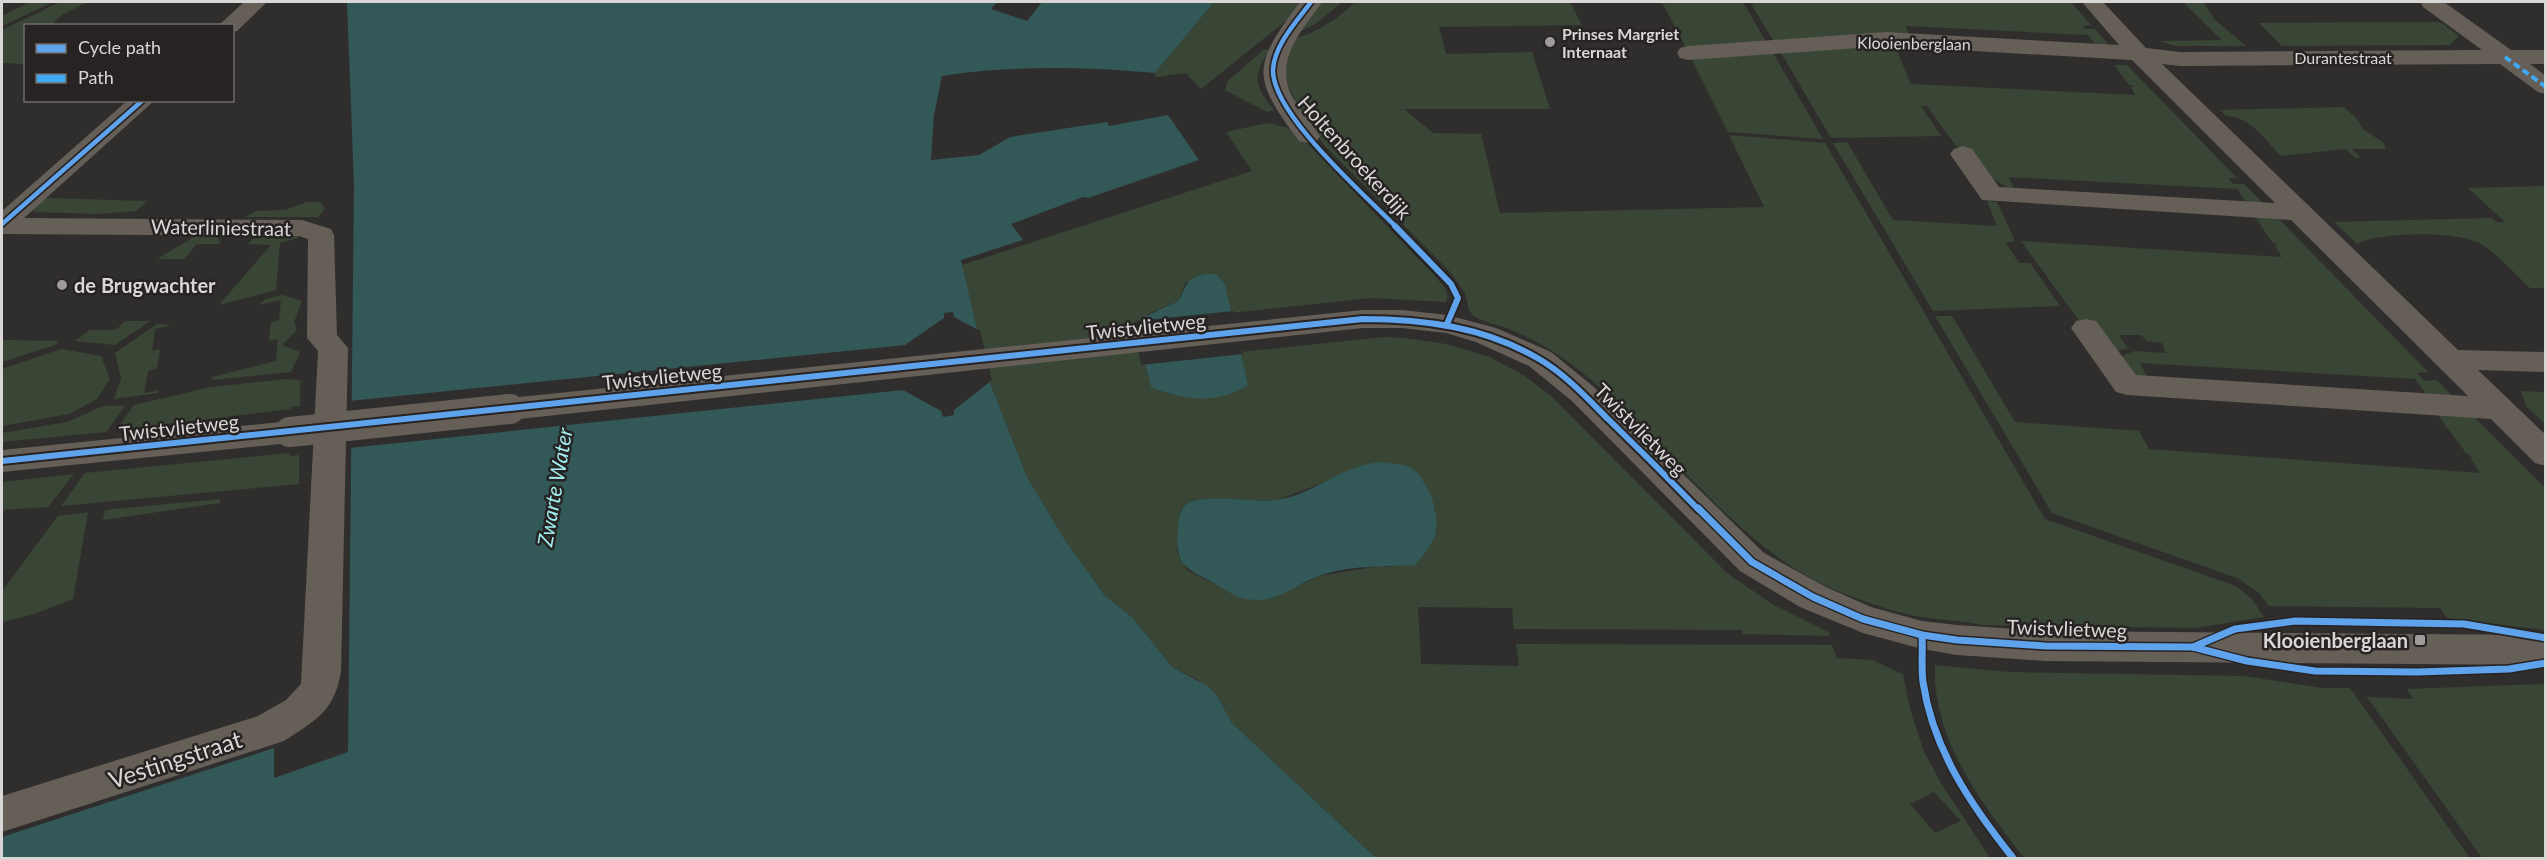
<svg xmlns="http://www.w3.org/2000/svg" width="2547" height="860" viewBox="0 0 2547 860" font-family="Lato,sans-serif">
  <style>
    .green { fill: #394635; fill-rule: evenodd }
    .water { fill: #325858 }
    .pier { fill: #2f2e2d }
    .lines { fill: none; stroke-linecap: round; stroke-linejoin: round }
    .minor { fill: #665f58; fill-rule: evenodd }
    .minor-bridge { stroke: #665f58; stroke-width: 30 }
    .quiet { stroke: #3fa9f5; stroke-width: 4; stroke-dasharray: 7 4; stroke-linecap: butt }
    .cycleway-far2-casing { stroke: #262322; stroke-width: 8 }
    .cycleway-far1-casing { stroke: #262322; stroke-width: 10 }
    .cycleway-casing { stroke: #262322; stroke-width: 10 }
    .cycleway-far2 { stroke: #60a3ed; stroke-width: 4.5 }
    .cycleway-far1 { stroke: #60a3ed; stroke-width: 6 }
    .cycleway { stroke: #60a3ed; stroke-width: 7 }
    .poi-dot { fill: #9e9c9b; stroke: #262322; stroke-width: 2 }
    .labels { text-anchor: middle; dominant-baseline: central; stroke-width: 5; stroke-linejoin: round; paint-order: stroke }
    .far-poi-label { font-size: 16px; font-weight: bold; fill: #d9d7d6; stroke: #262322; text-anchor: start }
    .far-street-label { font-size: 16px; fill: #d9d7d6; stroke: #262322 }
    .street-label { font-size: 20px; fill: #d9d7d6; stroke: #262322 }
    .poi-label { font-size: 20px; font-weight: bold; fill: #d9d7d6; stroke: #262322; text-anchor: start }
    .water-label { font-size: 21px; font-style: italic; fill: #a0eeef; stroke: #262322 }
    .near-street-label { font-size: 24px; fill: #d9d7d6; stroke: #262322 }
  </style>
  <rect width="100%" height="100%" fill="#2f2e2d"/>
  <g class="green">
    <polygon points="30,2 53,2 2,26 2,16"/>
    <polygon points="60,2 87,2 62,15 51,25 26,26 25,64 2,63 2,30"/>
    <polygon points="1214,2 1305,2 1297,12 1201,89 1186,73 1156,77 1155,73"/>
    <polygon points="1317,2 1342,2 1317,23 1293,35"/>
    <path d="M1355 2H1570L1582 25 1439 27 1446 54 1532 52 1550 109H1404L1433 133 1481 134 1500 213 1764 207 1729 135 1825 143 2045 519 2236 586 2251 598 2264 617 2195 628 1982 625C1960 620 1937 620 1915 616 1884 609 1853 598 1824 585 1719 533 1658 426 1564 359 1546 346 1525 335 1504 327 1494 324 1483 322 1474 316L1469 310 1465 293 1450 272 1324 145 1298 109 1284 74 1292 40C1315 33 1338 19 1355 2Z"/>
    <polygon points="1662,2 1743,2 1766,42 1686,48"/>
    <polygon points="1750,2 2071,2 2091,25 2082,26 2086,29 2095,29 2109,45 2095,44 2088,35 1906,26 1909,36 1774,42"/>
    <polygon points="2183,2 2203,2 2214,19 2246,46 2175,46 2160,41 2222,40"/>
    <polygon points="2440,22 2459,36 2450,45 2282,46 2259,23"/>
    <path d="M1894 44 1911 84 2135 95 2131 87H2133L2132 85H2129L2114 65H2127L2237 178H2228L2233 184H2244L2264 204 2247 203 2237 189 2009 177 2014 190C1971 171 1953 142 1927 106H1921L1941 136 1831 138 1780 51Z"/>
    <path d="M1270 49C1252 76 1254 85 1274 110L1267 112 1225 90 1228 81 1263 50Z"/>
    <polygon points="1773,53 1823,139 1728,132 1691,59"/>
    <path d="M2344 107 2356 118 2364 130 2384 143 2386 149H2352L2361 158H2355L2346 149 2281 156C2266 141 2249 115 2226 116L2220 110Z"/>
    <path d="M1268 123 1288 128 1312 148 1435 276C1441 284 1451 292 1446 302L1370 298 1231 313 1225 284 1186 282 1178 301 1148 314 1137 331 1151 387 1240 352 1384 337 1404 338 1446 344 1490 357 1525 376 1552 397 1727 573 1772 604 1830 633 1828 636 1743 634 1742 630 1514 629 1512 608 1418 607 1421 664 1519 666 1516 644 1832 645 1837 658 1872 660 1903 674 1910 709 1924 752 1941 783 1990 858H1376L1232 723 1218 697 1198 680 1172 667 1132 617 1105 596 1065 540 1027 477 989 380 962 265 1252 171 1226 132ZM1423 480 1436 511 1393 567 1380 566 1319 576 1273 598 1213 583 1188 571 1177 552 1180 511 1188 503 1206 500H1277L1325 482ZM1934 792 1961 821 1935 833 1910 804Z"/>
    <polygon points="1847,142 1893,220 1997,226 1987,201 1997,202 2015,241 2006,243 2019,263 2030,263 2060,306 1933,311 1833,143"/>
    <path d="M2542 186 2546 188 2545 288H2530C2515 274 2499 255 2481 244 2459 231 2380 231 2357 244L2334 222 2491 218 2497 222H2505L2468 188Z"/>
    <polygon points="45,198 147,201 136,211 97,214 34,212 34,208"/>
    <polygon points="307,202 320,202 325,209 318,217 245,217 256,211 285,210"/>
    <polygon points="2254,215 2276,216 2428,372 2417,373 2424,381 2437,380 2455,399 2429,398 2415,379 2140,363 2149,380 2126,370 2118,357 2135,351 2166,353 2162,343 2147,341 2141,335 2119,335 2128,349 2116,351 2080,322 2021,241 2282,257 2275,246 2278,245 2272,242"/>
    <polygon points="279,234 298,235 298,238 280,243 276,290 219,305 271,245 248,244 253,239"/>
    <polygon points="194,237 217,237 221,244 197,244 184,259 157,259"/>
    <polygon points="282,295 302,301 294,322 297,330 282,345 300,352 291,372 212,380 212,377 276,361 278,339 269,341 271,322 279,320 281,300 258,305 266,299"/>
    <polygon points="1935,316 1952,316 2015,422 2139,431 2149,449 2480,473 2470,458 2473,457 2466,453 2437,414 2471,414 2545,488 2545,630 2447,618 2440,608 2269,606 2258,592 2237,578 2052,513"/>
    <polygon points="125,321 150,321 115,345 75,341 90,330 116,330"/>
    <polygon points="157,324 172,325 155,329 152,351 160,349 157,368 148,371 144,393 159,390 158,393 114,399 121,378 115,353"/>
    <polygon points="2,340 8,340 59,341 55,345 2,362"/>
    <polygon points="61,349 101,356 110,379 97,399 69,414 2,426 2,369"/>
    <polygon points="287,379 304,381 300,382 300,406 289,407 291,409 116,430 134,405 211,387"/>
    <polygon points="2521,391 2545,392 2545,424 2526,406"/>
    <polygon points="103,406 125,406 106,432 2,442 2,433 67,422"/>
    <polygon points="290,453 289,456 299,455 299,484 61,506 85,473"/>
    <polygon points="74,474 48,507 2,510 2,482"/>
    <polygon points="220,499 220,503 103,520 105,510"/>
    <polygon points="88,512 73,599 34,614 2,622 2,591 58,516"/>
    <path d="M1935 665 2009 672 2244 676 2323 688H2350L2470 858H2024C1981 802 1932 739 1935 665Z"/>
    <polygon points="2545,684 2545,858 2482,858 2367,697 2413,699 2407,689"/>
  </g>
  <g class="water">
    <path d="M347 2H997L991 9 1027 21 1042 2H1214L1155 73C1085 67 1012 65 942 76L934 115 931 160 979 155 1010 137 1107 122 1109 126 1168 115 1199 160 1088 198 1083 197 1011 224 1023 240 961 260 989 380 1027 477 1065 540 1105 596 1132 617 1172 667 1209 687 1218 697 1232 723 1376 858H2V837L274 748V778L348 752 354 184Z"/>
    <path d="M1205 274H1216L1225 284 1248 385C1218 405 1183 400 1151 387L1137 331 1138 322 1142 318 1178 301C1188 285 1184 279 1205 274Z"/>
    <path d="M1383 462C1391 464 1404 464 1411 468 1420 473 1426 485 1430 494 1442 525 1438 542 1414 565 1383 567 1348 565 1319 576 1291 586 1277 606 1242 598 1232 595 1222 588 1214 583 1184 568 1175 565 1178 529 1178 520 1179 510 1187 504 1203 493 1256 503 1277 500 1317 494 1341 464 1383 462Z"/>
  </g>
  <g class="pier">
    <polygon points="1234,311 1243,354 1141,365 1134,331 1135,321"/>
    <polygon points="953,312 954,317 980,331 992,380 954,410 954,415 943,417 941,411 903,390 349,448 349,401 905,345 944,318 944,313"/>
  </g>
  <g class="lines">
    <g class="minor">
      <polygon points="244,2 267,2 237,31 232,32 232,26 218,26"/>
      <path d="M1300 2H1322C1301 32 1273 61 1293 98 1301 112 1311 123 1320 136L1317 141 1308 143 1299 141C1251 77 1252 66 1300 2Z"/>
      <polygon points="2082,2 2103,2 2146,48 2180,52 2482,50 2423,7 2421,2 2444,2 2511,50 2546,50 2546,64 2530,64 2546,76 2546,94 2538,92 2500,64 2180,66 2162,64 2458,350 2546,352 2546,372 2478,370 2546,435 2546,466 2535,463 2491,419 2127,395 2116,392 2071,328 2076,321 2086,319 2096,321 2136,375 2468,396 2291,220 1982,200 1950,154 1954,149 1963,146 1972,149 1999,187 2275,203 2132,60 1886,46 1688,60 1680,58 1677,53 1680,48 1688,46 1886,32 2119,45"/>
      <path d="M128 100H155L24 218 302 220 331 229 334 235 337 335 348 348 341 671C335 711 316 720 284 741L2 832V796L258 716 286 700 301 684 318 351 307 338 308 239 299 236 2 234V211Z"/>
      <polygon points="1363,310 1402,310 1447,315 1496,328 1551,352 1594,387 1764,553 1826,587 1871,607 1922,621 1957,625 2045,631 2546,635 2546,665 2045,661 1957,655 1922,649 1863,633 1800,607 1740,571 1572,401 1529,366 1476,342 1446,333 1402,328 1363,328 510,420 499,416 494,409 499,402 510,398"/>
      <polygon points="290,421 301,424 306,432 301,440 290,443 2,472 2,450"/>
    </g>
    <polyline class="minor-bridge" points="290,432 510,409"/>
    <polyline class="quiet" points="2505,57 2546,87"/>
    <g class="cycleway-far2-casing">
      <g id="cycleway-far2">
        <path d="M1311 2C1297 21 1274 45 1273 70 1272 114 1365 195 1396 227"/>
        <polyline points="2,224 143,100"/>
      </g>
    </g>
    <g class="cycleway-far1-casing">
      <g id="cycleway-far1">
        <polyline points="1395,226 1451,284 1458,298 1447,324"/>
        <path d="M2 461 1363 319C1424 319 1485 327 1539 359 1565 374 1587 398 1608 419 1639 449 1669 479 1699 510"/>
      </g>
    </g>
    <g class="cycleway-casing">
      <g id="cycleway">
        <polyline points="1698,508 1752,562 1813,597 1863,619 1922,635 1957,640 2045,646 2193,647 2247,661 2315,671 2418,672 2509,669 2546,663"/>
        <path d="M1922 635C1923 650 1921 666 1923 682 1933 750 1971 805 2013 858"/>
        <polyline points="2193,647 2235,629 2295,621 2464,624 2546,638"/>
      </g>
    </g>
    <use href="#cycleway-far2" class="cycleway-far2"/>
    <use href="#cycleway-far1" class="cycleway-far1"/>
    <use href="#cycleway" class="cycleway"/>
  </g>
  <g class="poi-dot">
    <circle cx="1550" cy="42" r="6"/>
    <circle cx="62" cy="285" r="6"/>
    <rect x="2414" y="634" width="12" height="12" rx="3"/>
  </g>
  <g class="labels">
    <g class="far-poi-label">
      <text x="1562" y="33">Prinses Margriet<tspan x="1562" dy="18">Internaat</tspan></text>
    </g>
    <g class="far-street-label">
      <text transform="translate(1914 43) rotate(1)">Klooienberglaan</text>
      <text x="2343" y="57">Durantestraat</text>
    </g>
    <g class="street-label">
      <text transform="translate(1355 157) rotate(48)">Holtenbroekerdijk</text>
      <text transform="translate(221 227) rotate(1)">Waterliniestraat</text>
      <text transform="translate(1146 326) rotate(-6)">Twistvlietweg</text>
      <text transform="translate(662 376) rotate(-6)">Twistvlietweg</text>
      <text transform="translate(179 427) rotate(-6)">Twistvlietweg</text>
      <text transform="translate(1641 429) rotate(45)">Twistvlietweg</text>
      <text transform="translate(2067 628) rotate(2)">Twistvlietweg</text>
    </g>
    <g class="poi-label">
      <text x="74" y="285">de Brugwachter</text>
      <text x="2408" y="640" text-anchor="end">Klooienberglaan</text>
    </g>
    <g class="water-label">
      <text transform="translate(554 487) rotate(-80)">Zwarte Water</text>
    </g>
    <g class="near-street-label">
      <text transform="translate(175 759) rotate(-18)">Vestingstraat</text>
    </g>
  </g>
  <rect width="2547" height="860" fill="none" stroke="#d9d7d6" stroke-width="6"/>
  <rect x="24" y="24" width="210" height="78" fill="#262322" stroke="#6e6b6a" stroke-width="1.5"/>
  <rect x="36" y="44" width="30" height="9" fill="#60a3ed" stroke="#6e6b6a" stroke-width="1.5"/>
  <text x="78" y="54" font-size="18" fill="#d9d7d6">Cycle path</text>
  <rect x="36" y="74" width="30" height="9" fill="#3fa9f5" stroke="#6e6b6a" stroke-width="1.5"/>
  <text x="78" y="84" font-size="18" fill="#d9d7d6">Path</text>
</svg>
